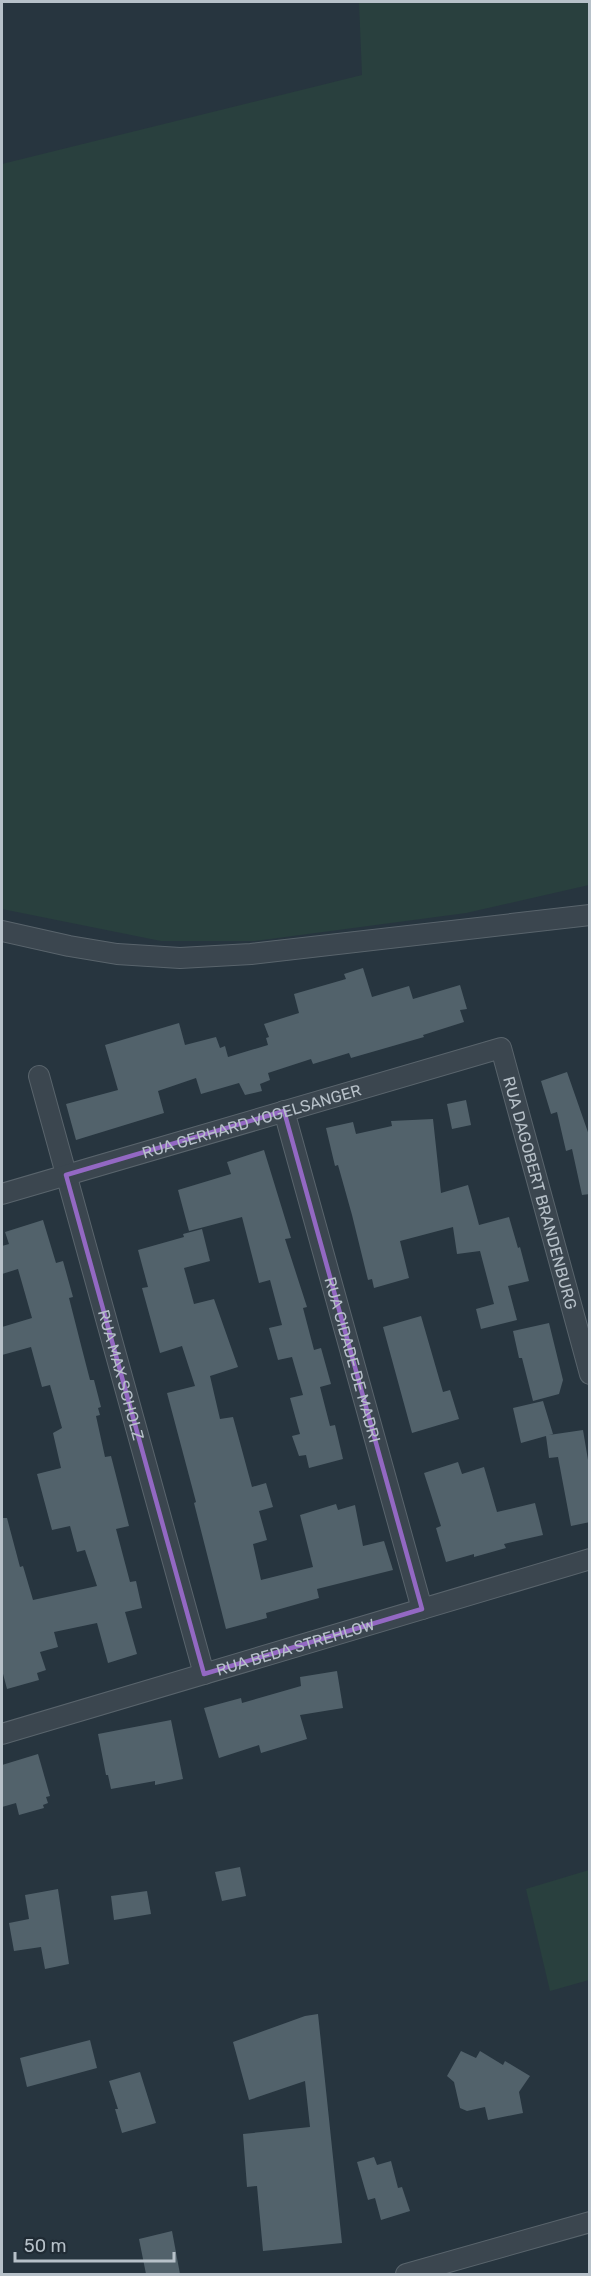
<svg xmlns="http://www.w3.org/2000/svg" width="591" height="2276" viewBox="0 0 591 2276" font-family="Rubik,sans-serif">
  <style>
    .green { fill: #29403e }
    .building { fill: #52626b }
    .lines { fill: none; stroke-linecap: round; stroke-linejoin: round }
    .minor-casing { stroke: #59646c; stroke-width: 22 }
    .minor { stroke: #3b464f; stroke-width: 20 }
    .marked { fill: none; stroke: #9368c3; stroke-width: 4.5; stroke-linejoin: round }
    .labels { text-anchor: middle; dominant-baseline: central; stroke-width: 6; stroke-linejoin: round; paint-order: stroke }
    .street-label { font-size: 16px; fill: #b7c1c9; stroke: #202b34 }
  </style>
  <rect width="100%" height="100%" fill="#27353f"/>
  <g class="green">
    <polygon points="359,2 589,2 589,885 466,913 255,941 161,941 2,909 2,164 362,75"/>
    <polygon points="589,1870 589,1980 550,1991 526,1889"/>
  </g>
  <g class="building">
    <polygon points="363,968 372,997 409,986 413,999 460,985 467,1009 460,1010 464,1022 423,1035 424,1037 351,1058 349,1053 313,1064 311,1059 268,1073 270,1080 260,1084 262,1091 245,1095 239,1083 201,1094 196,1078 158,1091 164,1113 76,1140 66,1104 118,1090 105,1045 179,1023 185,1045 216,1037 220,1048 225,1046 228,1057 268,1045 266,1038 269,1037 264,1024 299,1013 294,994 346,979 344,974"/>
    <polygon points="567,1072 590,1138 590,1194 582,1195 572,1149 566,1151 557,1112 551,1114 541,1081"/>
    <polygon points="466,1100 471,1125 452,1129 447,1104"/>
    <polygon points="433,1119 441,1193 468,1185 479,1225 509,1217 518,1248 520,1247 529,1281 508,1286 517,1320 481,1329 476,1309 494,1304 480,1251 457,1254 453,1227 400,1241 409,1278 374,1288 372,1279 368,1280 352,1215 338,1165 335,1166 326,1128 353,1122 356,1134 392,1126 391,1121"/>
    <polygon points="264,1150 291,1238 285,1239 307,1307 303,1308 314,1350 321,1348 331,1384 320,1387 330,1426 335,1425 343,1459 309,1468 306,1455 299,1456 292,1436 300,1434 290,1398 303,1395 292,1357 278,1360 269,1328 282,1325 270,1280 259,1283 242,1217 189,1231 178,1190 231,1174 227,1162"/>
    <polygon points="43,1220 56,1263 63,1261 73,1297 69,1298 82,1349 90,1380 94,1380 101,1407 98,1408 100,1415 96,1416 105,1457 111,1456 129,1526 116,1529 130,1582 136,1581 142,1608 125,1612 137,1654 108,1663 97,1623 54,1632 58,1647 40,1652 46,1670 37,1673 39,1680 7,1689 2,1670 2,1518 7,1518 20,1567 23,1566 33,1600 97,1586 85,1550 77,1552 70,1526 52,1530 37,1474 61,1468 53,1433 62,1428 50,1385 42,1387 31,1347 2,1355 2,1327 32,1318 18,1269 2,1274 2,1246 9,1244 5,1232"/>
    <polygon points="202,1229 210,1261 184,1268 194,1304 214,1299 238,1367 210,1376 220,1419 233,1417 252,1487 266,1483 273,1507 259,1511 267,1540 253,1544 261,1580 313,1567 300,1515 336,1504 338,1510 355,1505 363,1546 384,1541 393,1570 317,1589 319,1598 266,1613 267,1618 226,1629 194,1503 196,1502 167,1393 195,1386 182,1346 160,1353 142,1288 148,1287 138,1250 184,1237 183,1234"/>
    <polygon points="421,1316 443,1392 450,1390 459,1419 412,1433 383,1327"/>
    <polygon points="549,1323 563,1380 559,1394 533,1401 522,1358 519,1358 513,1331"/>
    <polygon points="543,1401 553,1434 549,1435 583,1430 590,1472 590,1522 571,1526 558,1457 549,1458 546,1436 521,1443 513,1408"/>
    <polygon points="458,1462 462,1474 484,1467 497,1512 535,1503 543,1535 504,1544 506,1548 474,1557 474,1554 446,1562 436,1528 441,1526 424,1473"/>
    <polygon points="337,1671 343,1708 300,1715 307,1739 261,1753 259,1745 219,1758 204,1708 241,1698 242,1703 301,1686 300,1677"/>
    <polygon points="171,1720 183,1779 155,1785 155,1781 111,1789 108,1775 106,1775 98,1734"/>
    <polygon points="38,1754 50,1796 46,1797 48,1803 43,1805 44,1808 19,1815 16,1803 2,1807 2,1765"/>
    <polygon points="240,1867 246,1896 222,1901 215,1872"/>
    <polygon points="58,1889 69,1964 45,1969 41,1947 14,1951 9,1923 29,1919 25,1895"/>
    <polygon points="147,1891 151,1914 114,1920 111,1896"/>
    <polygon points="318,2014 342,2243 263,2251 257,2186 247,2187 243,2134 310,2127 305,2081 249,2100 233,2042 305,2016"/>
    <polygon points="90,2040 97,2068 27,2087 20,2058"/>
    <polygon points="461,2051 476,2058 480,2051 503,2065 505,2061 530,2076 519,2092 523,2113 488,2120 485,2107 467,2111 460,2108 454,2082 447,2076"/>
    <polygon points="140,2072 156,2123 122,2133 115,2109 118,2109 109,2081"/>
    <polygon points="374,2157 377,2165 391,2161 398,2188 402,2187 410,2211 381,2220 375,2198 368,2200 357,2162"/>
    <polygon points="172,2231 180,2274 146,2274 139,2239"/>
  </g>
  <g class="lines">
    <g class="minor-casing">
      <g id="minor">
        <polyline points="2,931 69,946 117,954 180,958 251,954 590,915"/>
        <path id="s1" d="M39 1076 204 1674"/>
        <path id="s2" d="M284 1111 422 1609"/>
        <path id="s3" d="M2 1194 501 1048 590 1374"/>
        <path id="s4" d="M2 1734 590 1559"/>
        <polyline points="406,2274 590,2222"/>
      </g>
    </g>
    <use href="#minor" class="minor"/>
  </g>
  <path class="marked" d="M284 1111 422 1609 204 1674 66 1175Z"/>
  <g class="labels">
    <g class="street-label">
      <text stroke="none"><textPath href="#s3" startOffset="260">RUA GERHARD VOGELSANGER</textPath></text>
      <text stroke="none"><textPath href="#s3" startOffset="670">RUA DAGOBERT BRANDENBURG</textPath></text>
      <text stroke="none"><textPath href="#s2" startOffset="258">RUA CIDADE DE MADRI</textPath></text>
      <text stroke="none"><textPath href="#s1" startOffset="310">RUA MAX SCHOLZ</textPath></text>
      <text stroke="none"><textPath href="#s4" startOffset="306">RUA BEDA STREHLOW</textPath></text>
    </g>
  </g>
  <rect width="591" height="2276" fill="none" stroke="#b7c1c9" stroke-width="6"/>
  <path d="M15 2252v9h159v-9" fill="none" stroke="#b7c1c9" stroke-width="3"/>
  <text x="24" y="2252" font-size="18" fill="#b7c1c9" stroke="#202b34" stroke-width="4.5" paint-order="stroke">50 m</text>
</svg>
